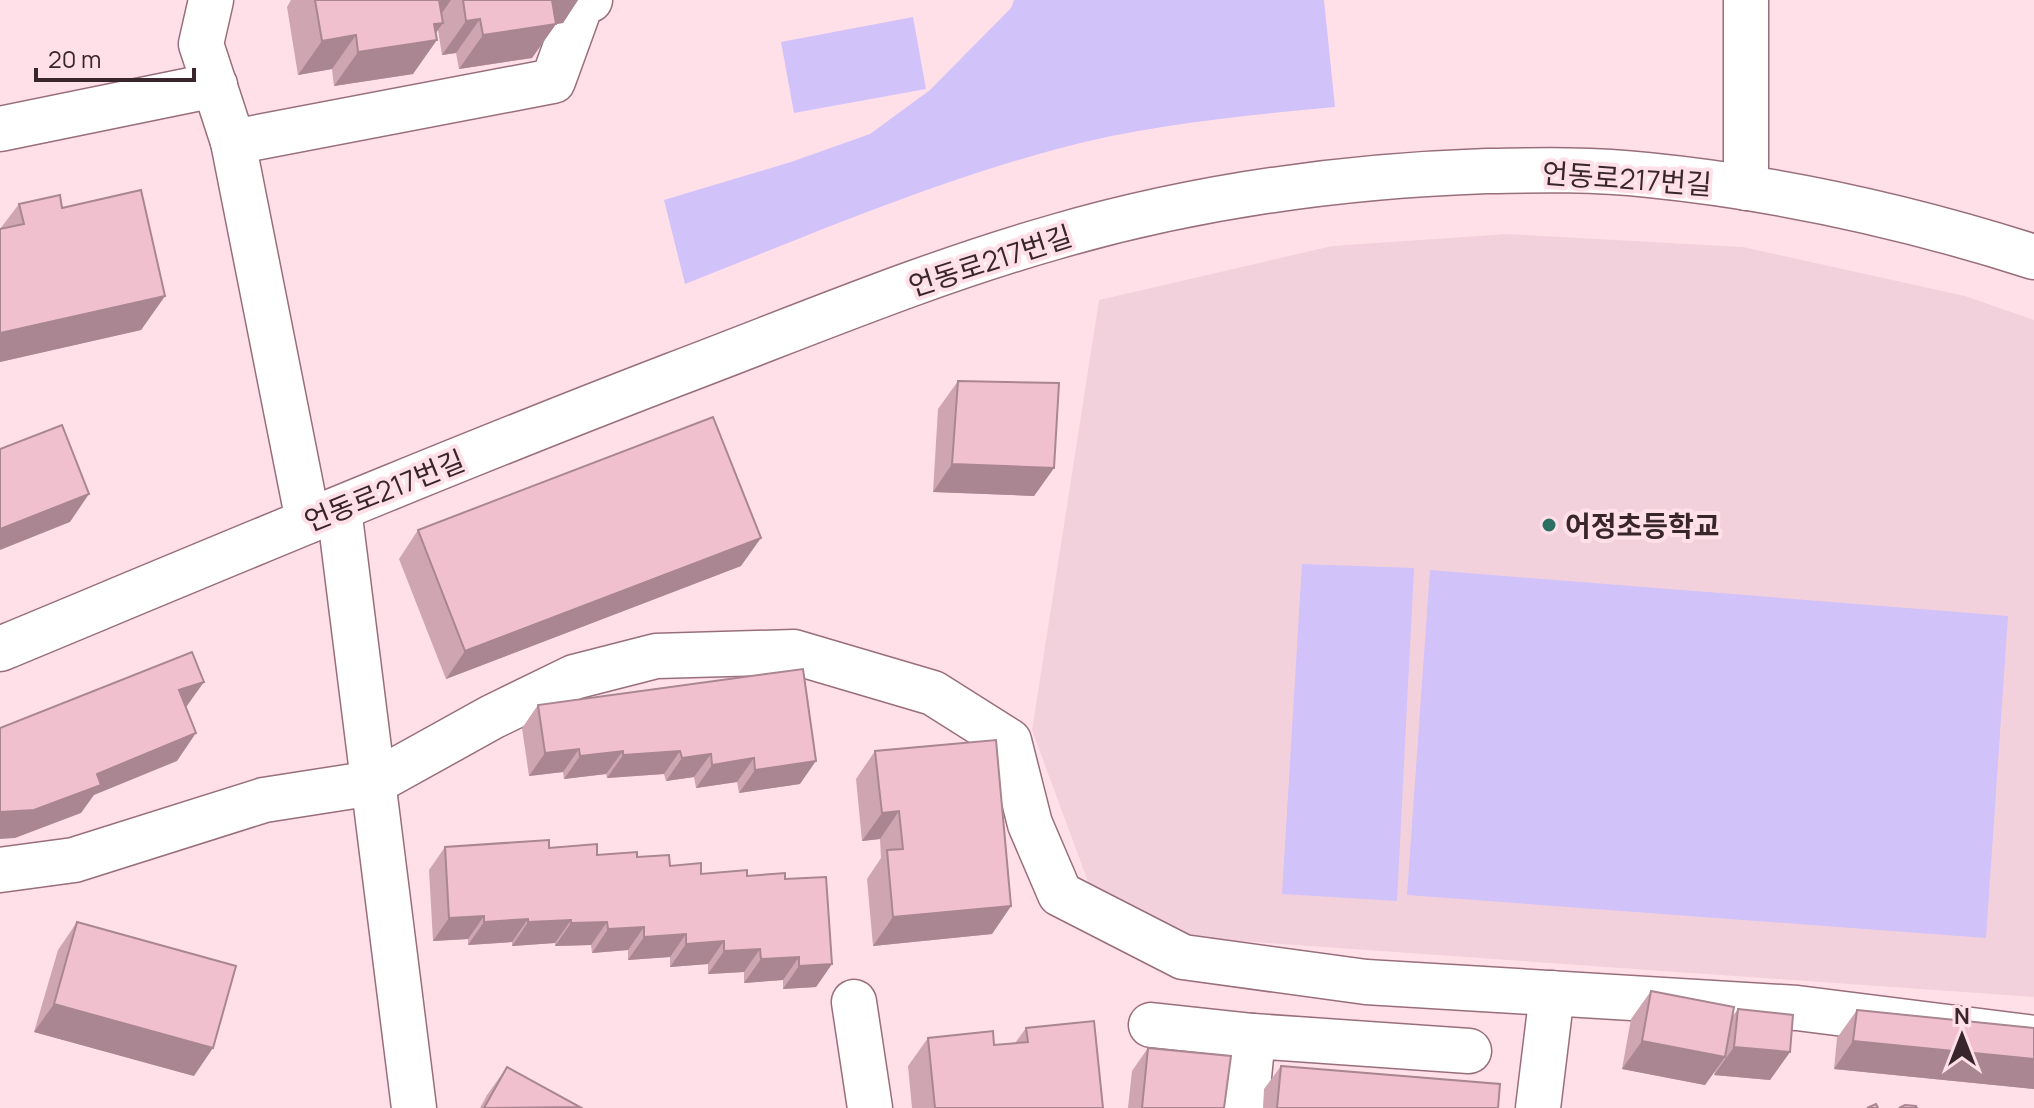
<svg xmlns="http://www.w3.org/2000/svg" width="2034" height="1108" viewBox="0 0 2034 1108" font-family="Manrope,'Noto Sans KR',sans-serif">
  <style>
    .built { fill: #f3d1dc }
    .green { fill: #d2c2fa }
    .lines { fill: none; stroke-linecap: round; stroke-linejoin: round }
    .minor-casing { stroke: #996e7c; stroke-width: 47 }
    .minor { stroke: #fff; stroke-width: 44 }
    .wall { fill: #cfa5b2 }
    .shaded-wall { fill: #a98691 }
    .building { fill: #f1c0cf; stroke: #a98691; stroke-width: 2 }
    .poi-dot { fill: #2c7062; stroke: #ffe0e9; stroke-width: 3 }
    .labels { text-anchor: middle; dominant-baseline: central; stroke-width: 8; stroke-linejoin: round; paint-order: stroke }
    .street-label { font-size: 28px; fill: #39262c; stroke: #ffe0e9 }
    .poi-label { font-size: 28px; font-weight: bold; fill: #39262c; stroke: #ffe0e9; text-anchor: start }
  </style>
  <rect width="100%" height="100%" fill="#ffe0e9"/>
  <polygon class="built" points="1507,234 1743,247 1965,296 2034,320 2034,997 1195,938 1091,890 1032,730 1099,300 1332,246"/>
  <g class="green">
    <path d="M1014 0H1324L1335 107C1242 116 1148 124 1057 149 930 183 807 236 685 284L664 200 791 162 870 134 930 90 1011 8Z"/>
    <polygon points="913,17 926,89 794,113 781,42"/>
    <polygon points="1302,564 1414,568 1397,901 1282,894"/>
    <polygon points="1430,570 2008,616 1986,938 1407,895"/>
  </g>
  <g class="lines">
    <g class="minor-casing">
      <g id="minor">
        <polyline points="211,0 201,44 233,142 308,521"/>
        <polyline points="0,129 215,85"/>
        <polyline points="233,142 553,81 582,1 590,0"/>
        <polyline points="1746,188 1746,0"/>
        <polyline points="339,509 414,1108"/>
        <path d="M0 649C224 556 447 462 673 375 800 327 925 274 1055 237 1196 196 1341 176 1487 171 1541 170 1595 169 1648 175 1778 188 1909 217 2034 257"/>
        <polyline points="0,870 74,860 264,800 373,783 492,717 574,677 656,656 794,652 933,693 1009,741 1030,824 1060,894 1183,957 1366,982 1797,1008 2034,1038"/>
        <polyline points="854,1002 870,1108"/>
        <polyline points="1151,1025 1253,1036"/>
        <polyline points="1246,1108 1253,1036 1469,1051"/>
        <polyline points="1538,1108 1552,993"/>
      </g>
    </g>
    <use href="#minor" class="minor"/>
  </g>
  <g class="wall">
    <polygon points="291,0 578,0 563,23 556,24 532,58 459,69 456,53 442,55 438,30 413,74 334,86 332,69 298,75 287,7"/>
    <polygon points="19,204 62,208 165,296 141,330 0,362 0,229"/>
    <polygon points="958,381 1054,468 1034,496 933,492 938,409"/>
    <polygon points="418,530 741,566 446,679 399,559"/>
    <polygon points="803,669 800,784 739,793 737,782 696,788 694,777 666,781 664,774 607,778 606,774 564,779 563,772 529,776 522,728 538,705"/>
    <polygon points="875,751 1011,906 992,934 873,946 867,879 881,858 880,839 862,841 856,779"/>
    <polygon points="445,847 549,848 597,855 637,857 701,874 747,876 785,879 832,964 816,987 783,989 783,980 744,983 744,972 708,974 708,964 670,967 670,957 628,960 628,950 592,953 591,945 555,946 555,943 512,946 512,942 468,945 468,939 433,941 429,870"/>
    <polygon points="77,922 194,1076 34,1032 58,950"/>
    <polygon points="1651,991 1732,1017 1738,1009 1790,1052 1770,1080 1714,1075 1715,1071 1705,1085 1622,1069 1631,1019"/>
    <polygon points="1857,1010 2034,1028 2034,1089 1834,1069 1837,1038"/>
    <polygon points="1026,1028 1103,1108 912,1108 908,1066 928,1038 994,1045 1015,1043"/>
    <polygon points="1148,1048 1224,1108 1128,1108 1132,1071"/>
    <polygon points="1281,1066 1498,1108 1263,1108 1264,1089"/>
    <polygon points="507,1067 580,1108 480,1108 487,1095"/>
  </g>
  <g class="shaded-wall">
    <polygon points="430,0 451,0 437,20"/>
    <polygon points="548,0 578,0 563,23 556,24 532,58 459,69 483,35"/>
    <polygon points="480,19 456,53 442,55 466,21"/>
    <polygon points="443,23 430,41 437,40 413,74 334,86 358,52 434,24"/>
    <polygon points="356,35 332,69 298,75 322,41"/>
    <polygon points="165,296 141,330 0,362 0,333"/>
    <polygon points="952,464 1054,468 1034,496 933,492"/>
    <polygon points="89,494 70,522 0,550 0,529"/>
    <polygon points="761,538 741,566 446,679 465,651"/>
    <polygon points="204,682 184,710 179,690"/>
    <polygon points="196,733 177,761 94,795 81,813 15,838 0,839 0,812"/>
    <polygon points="579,749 563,772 529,776 545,753"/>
    <polygon points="623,751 606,774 564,779 580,756"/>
    <polygon points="680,751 664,774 607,778 623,755"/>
    <polygon points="711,754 694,777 666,781 682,758"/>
    <polygon points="754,758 737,782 696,788 712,765"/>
    <polygon points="816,761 800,784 739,793 755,770"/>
    <polygon points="899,811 880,839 862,841 882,813"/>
    <polygon points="1011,906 992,934 873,946 893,917"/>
    <polygon points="484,916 468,939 433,941 449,918"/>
    <polygon points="528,919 512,942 468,945 484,922"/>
    <polygon points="571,920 555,943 512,946 528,922"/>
    <polygon points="607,922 591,945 555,946 571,923"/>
    <polygon points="644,927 628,950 592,953 608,929"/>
    <polygon points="686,934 670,957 628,960 644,937"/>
    <polygon points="724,941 708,964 670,967 686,944"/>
    <polygon points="760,949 744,972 708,974 724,951"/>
    <polygon points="799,957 783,980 744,983 761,959"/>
    <polygon points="832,964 816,987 783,989 799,966"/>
    <polygon points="54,1004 213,1048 194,1076 34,1032"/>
    <polygon points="1642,1041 1725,1057 1705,1085 1622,1069"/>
    <polygon points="1853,1041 2034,1059 2034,1089 1834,1069"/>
    <polygon points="1734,1047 1790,1052 1770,1080 1714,1075"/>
  </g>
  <g class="building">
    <polygon points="315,0 439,0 443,23 434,24 437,40 358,52 356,35 322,41"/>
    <polygon points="463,0 552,0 556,24 483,35 480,19 466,21"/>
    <polygon points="141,190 165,296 0,333 0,229 24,224 19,204 60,195 62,208"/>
    <polygon points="958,381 1059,383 1054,468 952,464"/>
    <polygon points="713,417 761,538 465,651 418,530"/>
    <polygon points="62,425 89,494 0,529 0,449"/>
    <polygon points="192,652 204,682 179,690 196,733 97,774 101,785 34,810 0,812 0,728"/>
    <polygon points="803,669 816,761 755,770 754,758 712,765 711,754 682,758 680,751 623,755 623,751 580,756 579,749 545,753 538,705"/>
    <polygon points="996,740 1011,906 893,917 887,850 903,849 899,811 882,813 875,751"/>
    <polygon points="549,840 549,848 597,844 597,855 637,852 637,857 669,855 670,866 701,863 701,874 747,870 747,876 785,873 785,879 826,877 832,964 799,966 799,957 761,959 760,949 724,951 724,941 686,944 686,934 644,937 644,927 608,929 607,922 571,923 571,920 528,922 528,919 484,922 484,916 449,918 445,847"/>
    <polygon points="77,922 236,966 213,1048 54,1004"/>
    <polygon points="1651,991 1734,1007 1725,1057 1642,1041"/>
    <polygon points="1738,1009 1793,1015 1790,1052 1734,1047"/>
    <polygon points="1857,1010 2034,1028 2034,1059 1853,1041"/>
    <polygon points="1094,1021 1103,1108 935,1108 928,1038 993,1031 994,1045 1028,1042 1026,1028"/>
    <polygon points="1148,1048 1231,1056 1224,1108 1142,1108"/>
    <polygon points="1281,1066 1500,1084 1498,1108 1277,1108"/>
    <polygon points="507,1067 580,1107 484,1108"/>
    <polygon points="1876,1104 1878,1108 1867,1108"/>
    <polygon points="1905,1105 1916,1106 1917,1108 1899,1108"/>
  </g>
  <circle class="poi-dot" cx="1549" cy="525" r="8"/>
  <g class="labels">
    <g class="street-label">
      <text transform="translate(1627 178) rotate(4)">언동로217번길</text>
      <text transform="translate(990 260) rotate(-18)">언동로217번길</text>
      <text transform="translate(384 490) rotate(-22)">언동로217번길</text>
    </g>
    <g class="poi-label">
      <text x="1565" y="525">어정초등학교</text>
    </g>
  </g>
  <g transform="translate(1962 1036)" stroke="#ffe0e9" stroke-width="6" paint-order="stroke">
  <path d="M0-6L14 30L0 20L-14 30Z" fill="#39262c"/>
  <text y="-12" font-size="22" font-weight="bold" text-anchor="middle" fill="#39262c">N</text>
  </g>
  <path d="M36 68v12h158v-12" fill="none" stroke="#39262c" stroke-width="4"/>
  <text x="48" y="68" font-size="24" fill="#39262c" stroke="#ffe0e9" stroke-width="6" paint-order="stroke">20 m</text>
</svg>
